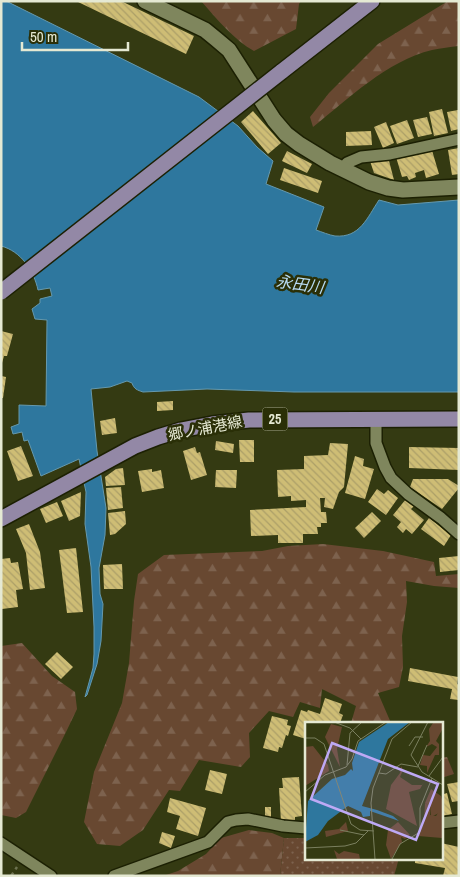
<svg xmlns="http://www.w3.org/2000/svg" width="460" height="877" viewBox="0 0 460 877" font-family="'Archivo Narrow','Noto Sans JP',sans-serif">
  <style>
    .forest { fill: url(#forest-firs) }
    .garden { fill: url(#garden-dots) }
    .water { fill: #2e779e; stroke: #6599ae }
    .building { fill: url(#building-back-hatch) }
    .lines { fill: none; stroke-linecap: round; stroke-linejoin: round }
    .minor-casing { stroke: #1c2003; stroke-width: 14 }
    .tertiary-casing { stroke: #1c2003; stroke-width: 18 }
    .primary-casing { stroke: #1c2003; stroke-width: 18 }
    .path { stroke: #6d7250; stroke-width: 2.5; stroke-dasharray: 4 4; stroke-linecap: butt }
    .minor { stroke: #7f865d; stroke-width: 11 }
    .tertiary { stroke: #7f865d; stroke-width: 15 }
    .primary { stroke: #9388a6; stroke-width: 15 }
    .primary-bridge-casing { stroke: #1c2003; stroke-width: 18; stroke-linecap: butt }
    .primary-bridge { stroke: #9388a6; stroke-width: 15 }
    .labels { text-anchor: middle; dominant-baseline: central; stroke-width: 5; stroke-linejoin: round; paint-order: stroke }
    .shield { fill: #2a2f07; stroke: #adb196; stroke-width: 1 }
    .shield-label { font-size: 14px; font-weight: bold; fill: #e5e9d3 }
    .street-label { font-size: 15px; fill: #e5e9d3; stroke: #2a2f07 }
    .water-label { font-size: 16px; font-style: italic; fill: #b7daf2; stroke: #2a2f07 }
    .inset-road { fill: none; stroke: #7b805f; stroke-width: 1 }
    .view { fill: #bea9f5; fill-opacity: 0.15; stroke: #bea9f5; stroke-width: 2.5 }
    .inset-edge { fill: none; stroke: #e5e9d3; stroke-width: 2.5 }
  </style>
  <defs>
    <pattern id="forest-firs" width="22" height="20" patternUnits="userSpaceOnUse" patternTransform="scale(1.25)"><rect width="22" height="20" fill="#684831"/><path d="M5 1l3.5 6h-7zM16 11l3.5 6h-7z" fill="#7d624e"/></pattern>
    <pattern id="garden-dots" width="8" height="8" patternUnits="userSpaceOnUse" patternTransform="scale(1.25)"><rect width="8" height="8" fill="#684831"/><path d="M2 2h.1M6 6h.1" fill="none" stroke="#7d624e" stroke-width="1.8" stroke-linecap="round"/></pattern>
    <pattern id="building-back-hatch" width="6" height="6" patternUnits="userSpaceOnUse" patternTransform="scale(1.25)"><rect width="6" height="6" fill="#cebd75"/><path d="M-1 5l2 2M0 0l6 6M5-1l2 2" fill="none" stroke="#ac9f68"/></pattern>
  </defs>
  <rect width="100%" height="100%" fill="#343a12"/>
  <g class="forest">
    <path d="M201 1H301L299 4 296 29 254 51C234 40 216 18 201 1Z"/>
    <path d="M448 1H459V46C450 47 441 48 432 50 387 61 348 99 313 127L310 117 329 93 378 44Z"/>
    <polygon points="323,544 383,551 434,562 436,576 459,574 459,588 434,586 406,581 407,602 402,636 403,667 399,687 378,693 391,723 351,723 356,706 322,689 320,708 300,702 293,717 269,711 249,733 250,757 241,767 199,760 180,791 169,790 143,830 120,846 97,844 84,822 94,772 122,703 129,663 134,601 138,574 164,555 262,551 288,546"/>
    <polygon points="22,643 52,676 75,692 77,709 67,730 26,812 16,818 1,815 1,646"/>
    <polygon points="447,757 454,774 441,778 441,758"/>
    <polygon points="249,830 272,833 284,838 280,876 163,876 178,871 206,854 221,838"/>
  </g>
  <polygon class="garden" points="284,838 306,838 306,858 399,858 394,876 280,876"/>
  <path class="water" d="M1 1H6L199 97 238 126 257 147 273 161 266 184 324 207 316 230C322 232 329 235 335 236 360 238 367 218 379 200L398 205 459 200V392H294L207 389 143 392C137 390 134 389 132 383L127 381 110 387 91 389 97 451 106 508 105 535 99 568 100 594 103 604 101 641 97 664 87 695 85 697 93 668 94 654V627L91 567 85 524 86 492 79 459 41 476 28 440 24 441 22 432 13 434 11 427 19 424V405L46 406 47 320 35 319 32 309 40 303V299L52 296 50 288 38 290C34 271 21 251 1 246Z"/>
  <g class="building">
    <polygon points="76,1 121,1 194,36 186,54"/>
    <polygon points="442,109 448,133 434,136 429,112"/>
    <polygon points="458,110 459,129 451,131 447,112"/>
    <polygon points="253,111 281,143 268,154 241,122"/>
    <polygon points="427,117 432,134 418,137 413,120"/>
    <polygon points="407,120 414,138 397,144 390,126"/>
    <polygon points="386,122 394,143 383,148 374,127"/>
    <polygon points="371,131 372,145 346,146 346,132"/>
    <polygon points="431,147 439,174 426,178 424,170 415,173 416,177 409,180 407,176 402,177 396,157"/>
    <polygon points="459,148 459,174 452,175 448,150"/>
    <polygon points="287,151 312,164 307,173 282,161"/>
    <polygon points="388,157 394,180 374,173 370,161"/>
    <polygon points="284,168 322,181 318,193 280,180"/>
    <polygon points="1,331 13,334 7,356 4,356 2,363"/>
    <polygon points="1,376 6,377 3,398 1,398"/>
    <polygon points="173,401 173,410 157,411 157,402"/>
    <polygon points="115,418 117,433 102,435 100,421"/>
    <polygon points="239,440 254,440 254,462 240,462"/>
    <polygon points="216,441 234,444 233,453 215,450"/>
    <polygon points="330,443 348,444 344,487 339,492 333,509 324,507 325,498 320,498 321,512 326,512 327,523 321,523 321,527 317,527 318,534 303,534 303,543 278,543 278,535 251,536 250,510 306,507 306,500 291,501 291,496 278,497 277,470 304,469 304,456 328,455"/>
    <polygon points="21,446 33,476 18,481 7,451"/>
    <polygon points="195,447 197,453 200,452 207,475 191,480 183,451"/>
    <polygon points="409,447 459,448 459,470 409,468"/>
    <polygon points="355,456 364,459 363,466 374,469 365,499 345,493"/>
    <polygon points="123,468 125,485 106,486 105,477 116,469"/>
    <polygon points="152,469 152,472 161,470 164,488 142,492 138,471"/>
    <polygon points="216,470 237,470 236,488 215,487"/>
    <polygon points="413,479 448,479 459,486 459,488 442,509 410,487"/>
    <polygon points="121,487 123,508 108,510 106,488"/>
    <polygon points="377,489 384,494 388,490 398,498 386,515 368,502"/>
    <polygon points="81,492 80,516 69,521 61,501"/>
    <polygon points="406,499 414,506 411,509 424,520 412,534 406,529 403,533 397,527 401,522 393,515"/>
    <polygon points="57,502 63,516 46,523 40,509"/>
    <polygon points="125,511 126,524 115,534 110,535 108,513"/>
    <polygon points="372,512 381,521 364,538 355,528"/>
    <polygon points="429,518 451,535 444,546 421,529"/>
    <polygon points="29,524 40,552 45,588 30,590 26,553 16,529"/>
    <polygon points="76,548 83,612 67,613 59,550"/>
    <polygon points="459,556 459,570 440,572 439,558"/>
    <polygon points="10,558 11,563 18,562 23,589 16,590 18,607 2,609 1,559"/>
    <polygon points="122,564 123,589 104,589 103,565"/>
    <polygon points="57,652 73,667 61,679 45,664"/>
    <polygon points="410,668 458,677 457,684 459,685 459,700 450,699 452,689 408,681"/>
    <polygon points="325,698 342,704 339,713 343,715 340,723 334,723 329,722 329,723 306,723 306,739 293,735 301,710 307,712 308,710 320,714"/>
    <polygon points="272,716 288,720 287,725 291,726 288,736 286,735 282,748 279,747 278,752 263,748"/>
    <polygon points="210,770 227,774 222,794 205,790"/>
    <polygon points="299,777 302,816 295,817 295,821 281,822 279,788 283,788 282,778"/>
    <polygon points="459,782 459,801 452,802 447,784"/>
    <polygon points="447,793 452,814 442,816 441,795"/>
    <polygon points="170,798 206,808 198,836 176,829 180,816 167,812"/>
    <polygon points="265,807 271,807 271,819 265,818"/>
    <polygon points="162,832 175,836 171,848 159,843"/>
    <polygon points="441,843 459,847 459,876 443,876 445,868 415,863 415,858 441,858"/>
  </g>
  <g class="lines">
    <g class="minor-casing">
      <g id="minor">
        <polyline points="344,170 347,163 361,157 390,154 459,139"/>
        <polyline points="376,419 376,443 385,467 391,478 408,494 441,518 459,534"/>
        <polyline points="441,823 459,821"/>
        <polyline points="1,843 51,876"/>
        <polyline points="114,876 208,842 228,822 236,820 248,819 283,826 306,828"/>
      </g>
    </g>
    <g class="tertiary-casing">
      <polyline id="tertiary" points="145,1 205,30 216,39 229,50 274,120 286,134 299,144 330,163 369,182 388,188 403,190 459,187"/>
    </g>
    <g class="primary-casing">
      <g id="primary">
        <polyline points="281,72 372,1"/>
        <polyline points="1,519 135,446 158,437 181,430 212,424 249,420 459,419"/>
      </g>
    </g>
    <polyline class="path" points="11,876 17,867"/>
    <use href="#minor" class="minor"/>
    <use href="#tertiary" class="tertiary"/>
    <use href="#primary" class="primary"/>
    <g class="primary-bridge-casing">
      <polyline id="primary-bridge" points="1,292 281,72"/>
    </g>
    <use href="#primary-bridge" class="primary-bridge"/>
  </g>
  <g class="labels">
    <rect class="shield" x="262.5" y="407.5" width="25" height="23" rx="4"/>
    <g class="shield-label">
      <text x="275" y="419">25</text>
    </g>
    <g class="street-label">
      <text transform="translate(205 428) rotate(-11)">郷ノ浦港線</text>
    </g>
    <g class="water-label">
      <text transform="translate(300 284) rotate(8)">永田川</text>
    </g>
  </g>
  <g transform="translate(305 722)">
    <rect width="138" height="138" fill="#343a12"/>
    <path d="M137 0V8L131 19 134 22V33H130L122 51V44L115 43 118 33 125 34 132 25 127 22 121 25 125 19 124 7 128 1ZM26 2 37 5 32 27 35 45 20 15ZM8 24 23 43 24 49 0 64V25ZM96 44 98 48 95 55 107 63H117L120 58 115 67 104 70 112 104 81 87 86 63 95 51ZM120 81 125 84V93L131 94 137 85V116L113 114 119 101ZM41 100 43 109 21 115 20 109 34 107ZM93 100 105 113 100 117 96 115 97 120 86 137 81 123 83 108ZM29 128 34 132 39 129 54 132 55 137H32Z" fill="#684831"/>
    <path d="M126 67 136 74 138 82 136 90 126 95 125 84 120 81Z" fill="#684831"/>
    <path d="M84 0H105L83 17 57 84 72 88 88 94 94 99 65 89V94L58 95 56 90 43 84 23 99 13 113 0 120 3 79 27 57 40 53 46 47 48 49 47 41 54 20Z" fill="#2e779e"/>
    <path class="inset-road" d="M29 0 45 6 56 17M123 0 106 33 117 50 138 63M0 16H10L19 22 46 102 55 108 69 109M104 24 110 15H118M42 43 45 11 57 0M113 44 122 23M74 51 81 52 96 42 113 45M124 54 138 35M0 70 20 53 41 45 47 37 53 19 81 0M35 108 59 113M0 126 40 124 51 121 63 109M70 137 66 81 68 66 87 17 107 0M87 137 95 122 115 110V86L127 56"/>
    <path class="view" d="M27 21 133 62 111 118 6 77Z"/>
    <rect width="138" height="138" class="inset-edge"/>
  </g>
  <rect width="460" height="877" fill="none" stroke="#e5e9d3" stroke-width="5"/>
  <path d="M22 42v8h106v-8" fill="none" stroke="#e5e9d3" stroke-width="2.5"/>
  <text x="30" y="42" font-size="15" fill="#e5e9d3" stroke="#2a2f07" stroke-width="4" paint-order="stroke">50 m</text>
</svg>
